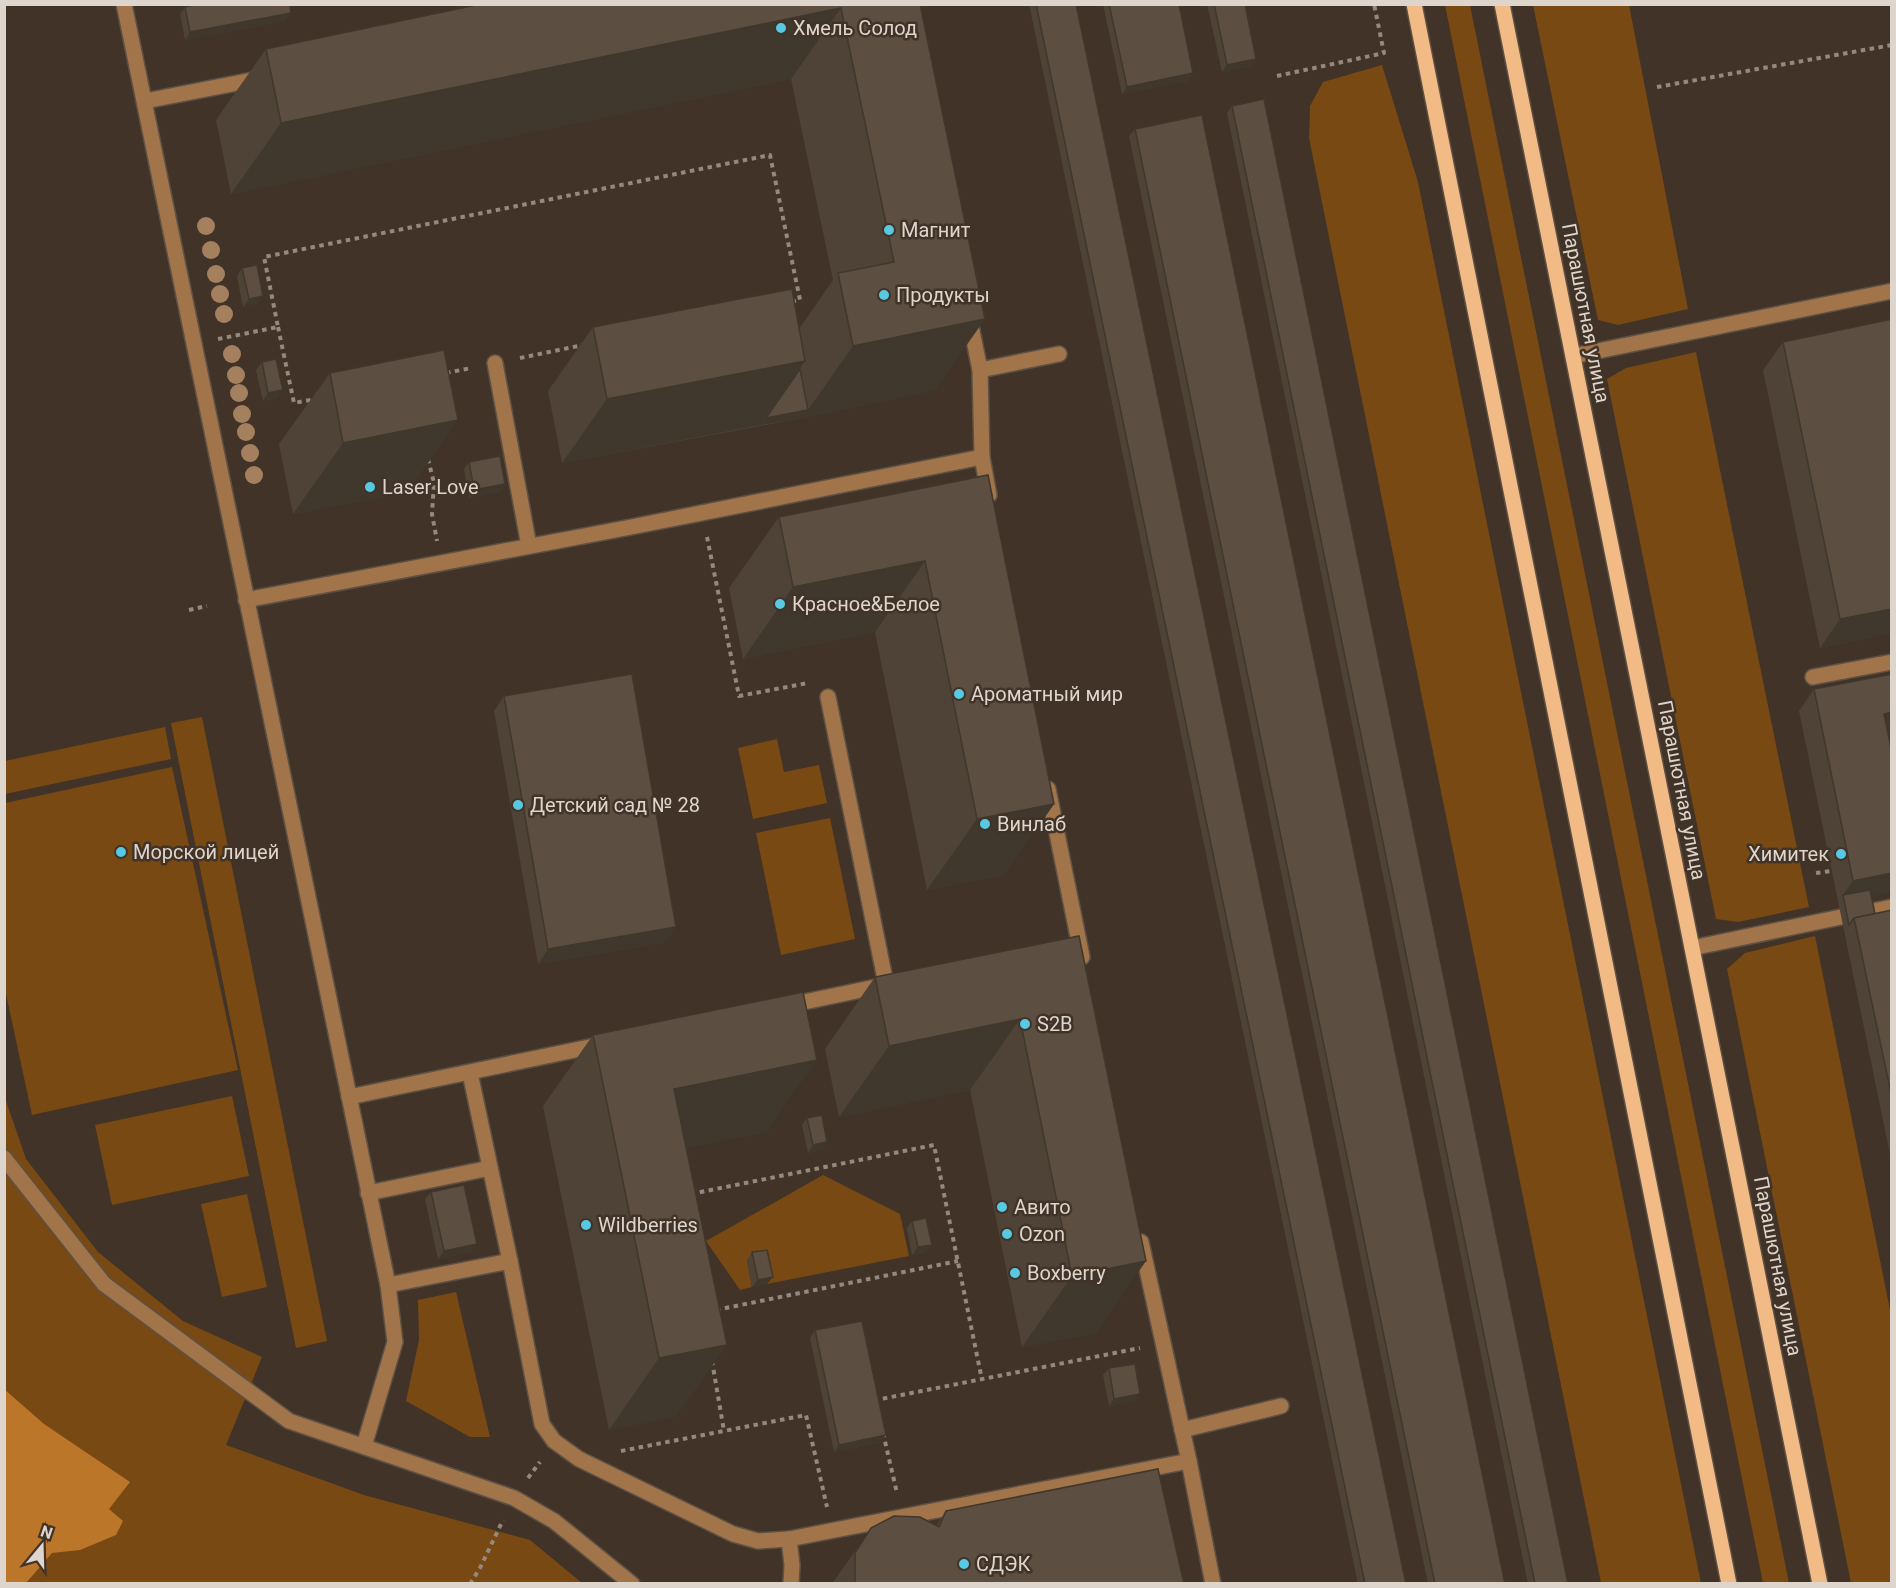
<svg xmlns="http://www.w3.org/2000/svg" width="1896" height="1588" viewBox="0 0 1896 1588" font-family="Roboto,sans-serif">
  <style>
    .green { fill: #784913 }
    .water { fill: #bb7629 }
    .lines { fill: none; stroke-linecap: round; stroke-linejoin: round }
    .minor-casing { stroke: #5d5045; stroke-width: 18 }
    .major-casing { stroke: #5d5045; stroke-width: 18 }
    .path { stroke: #94897f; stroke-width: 4; stroke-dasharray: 4.5 4.5; stroke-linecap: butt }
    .minor { stroke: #a27449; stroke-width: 15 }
    .major { stroke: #f2bb86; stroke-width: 15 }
    .tree { fill: #a5805f }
    .wall { fill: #4f4337 }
    .shaded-wall { fill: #40372d }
    .building { fill: #5c4e40; stroke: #40372d; stroke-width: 1.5 }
    .poi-dot { fill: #57c9e2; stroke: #413327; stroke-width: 2 }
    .labels { text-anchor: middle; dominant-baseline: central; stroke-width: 5; stroke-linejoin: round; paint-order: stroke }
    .poi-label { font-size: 20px; fill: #ded5cd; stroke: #413327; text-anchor: start }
    .street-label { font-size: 20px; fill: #ded5cd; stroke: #413327 }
  </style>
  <rect width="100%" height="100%" fill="#413327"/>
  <g class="green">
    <polygon points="1445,5 1470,5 1789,1583 1763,1583"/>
    <polygon points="1533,5 1629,5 1688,309 1618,325 1598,320"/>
    <polygon points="1382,65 1418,182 1701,1583 1601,1583 1309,138 1310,106 1323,82"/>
    <polygon points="1696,352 1809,907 1738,922 1716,919 1607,379 1626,368"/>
    <polygon points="202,717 327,1341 296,1348 171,723"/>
    <polygon points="165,727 171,759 5,794 5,761"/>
    <polygon points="777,739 784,772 819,765 827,803 753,819 738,748"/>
    <polygon points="172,767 238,1070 32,1115 5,989 5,803"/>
    <polygon points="830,818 855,939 781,955 756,833"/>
    <polygon points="1815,936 1891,1315 1891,1583 1851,1583 1727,969 1745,953"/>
    <polygon points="4,1095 26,1159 98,1252 183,1321 262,1357 226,1445 364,1495 530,1540 582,1583 5,1583"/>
    <polygon points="232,1096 249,1176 112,1205 95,1125"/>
    <polygon points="823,1175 900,1214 909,1256 767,1284 762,1257 747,1260 752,1287 740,1290 706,1241"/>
    <polygon points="247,1194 267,1287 222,1297 201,1204"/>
    <polygon points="456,1292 490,1437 470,1437 406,1401 419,1340 418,1300"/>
  </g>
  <polygon class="water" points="4,1389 44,1424 130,1482 109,1509 123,1521 116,1535 80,1550 52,1553 26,1583 5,1583"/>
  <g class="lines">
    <g class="minor-casing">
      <g id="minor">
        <polyline points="124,4 388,1285 395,1342 364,1446"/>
        <polyline points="145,101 263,78"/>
        <polyline points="1573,356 1892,291"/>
        <polyline points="495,363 529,546"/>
        <polyline points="980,370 1059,354"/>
        <polyline points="982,457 989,495"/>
        <polyline points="246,600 626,528 982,457 980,370 969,316"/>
        <polyline points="1813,677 1892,662"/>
        <polyline points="828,697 886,984"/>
        <polyline points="1048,789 1082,957"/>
        <polyline points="1868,912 1892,907"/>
        <polyline points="1692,948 1841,917"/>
        <polyline points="785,1006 885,985"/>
        <polyline points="470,1073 510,1261 542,1424 554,1441 579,1459 733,1534 758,1541 789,1539 1189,1461"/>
        <polyline points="349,1097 604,1044"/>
        <polyline points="4,1158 104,1284 289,1421 514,1498 554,1521 632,1584"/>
        <polyline points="368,1193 490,1168"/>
        <polyline points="1141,1242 1189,1461 1213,1584"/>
        <polyline points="388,1285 510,1261"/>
        <polyline points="1182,1430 1281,1406"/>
        <polyline points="789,1539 792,1565 791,1584"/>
      </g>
    </g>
    <g class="major-casing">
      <g id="major">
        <polyline points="1414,4 1729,1584"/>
        <polyline points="1502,4 1820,1584"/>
      </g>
    </g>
    <g class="path">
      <polyline points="1277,76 1384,53 1374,4"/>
      <polyline points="1657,87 1892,45"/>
      <polyline points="278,327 294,403 315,399"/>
      <polyline points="218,339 278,327 264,257 770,155 800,300 790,302"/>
      <polyline points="520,358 583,345"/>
      <polyline points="446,373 471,368"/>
      <polyline points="428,459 434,483 432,514 437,541"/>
      <polyline points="707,537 739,696 808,683"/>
      <polyline points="189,610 207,606"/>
      <polyline points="1816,873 1831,871"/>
      <polyline points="691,1194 934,1145 982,1380"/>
      <polyline points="716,1310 958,1261"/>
      <polyline points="712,1361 724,1431"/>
      <polyline points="876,1402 876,1400 1140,1348"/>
      <polyline points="883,1433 897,1493"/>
      <polyline points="621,1451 806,1415 827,1507"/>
      <polyline points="528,1478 540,1462"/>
      <polyline points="470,1584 480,1568 503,1520"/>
    </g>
    <use href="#minor" class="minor"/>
    <use href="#major" class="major"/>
  </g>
  <g class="tree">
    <circle cx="206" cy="226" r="9"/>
    <circle cx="211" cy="250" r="9"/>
    <circle cx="216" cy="274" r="9"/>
    <circle cx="220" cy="294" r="9"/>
    <circle cx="224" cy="314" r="9"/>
    <circle cx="232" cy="354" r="9"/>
    <circle cx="236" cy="375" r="9"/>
    <circle cx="239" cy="393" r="9"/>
    <circle cx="242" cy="414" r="9"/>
    <circle cx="246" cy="432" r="9"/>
    <circle cx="250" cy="453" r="9"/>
    <circle cx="254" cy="475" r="9"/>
  </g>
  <g class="wall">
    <polygon points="481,4 920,4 935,390 803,418 562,463 548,391 593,327 799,329 833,280 791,79 231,194 216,120 266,49"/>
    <polygon points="1029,4 1076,4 1406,1584 1358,1584"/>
    <polygon points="1103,4 1179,4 1188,81 1122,94"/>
    <polygon points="1207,4 1245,4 1256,59 1251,66 1222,72"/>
    <polygon points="185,7 286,21 185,40 180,14"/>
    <polygon points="1232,106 1568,1584 1528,1584 1227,113"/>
    <polygon points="1135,129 1505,1584 1428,1584 1129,136"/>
    <polygon points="242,268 258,303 243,307 237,276"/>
    <polygon points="1892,319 1892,633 1820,648 1763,370 1783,342"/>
    <polygon points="262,362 278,398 263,401 256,370"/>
    <polygon points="330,373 408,492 293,514 279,444"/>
    <polygon points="469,462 505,484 500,492 469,498 464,469"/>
    <polygon points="988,475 1054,804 1004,875 927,890 875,632 743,659 729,588 779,517"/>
    <polygon points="1892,674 1892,732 1887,732 1892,753 1892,892 1871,896 1875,914 1892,910 1892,1164 1799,711 1814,689"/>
    <polygon points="504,696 666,942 538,964 494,711"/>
    <polygon points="1079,936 1096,1333 1022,1347 970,1090 839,1117 825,1049 875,977"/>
    <polygon points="593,1035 767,1132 686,1148 677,1416 609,1430 543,1106"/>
    <polygon points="807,1118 827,1142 822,1150 808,1153 802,1125"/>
    <polygon points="431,1192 472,1252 438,1259 425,1199"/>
    <polygon points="912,1221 926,1253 912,1255 907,1228"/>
    <polygon points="752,1252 767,1284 752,1287 747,1260"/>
    <polygon points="815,1330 880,1443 834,1452 810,1338"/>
    <polygon points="1109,1368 1135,1401 1109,1406 1103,1375"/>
    <polygon points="946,1511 1184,1584 832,1584 871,1528 936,1526"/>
  </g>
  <g class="shaded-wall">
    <polygon points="841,8 791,79 231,194 281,123"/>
    <polygon points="291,13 286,21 185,40 190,32"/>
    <polygon points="1256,59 1251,66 1222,72 1227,65"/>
    <polygon points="1193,73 1188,81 1122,94 1127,87"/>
    <polygon points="263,296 258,303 243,307 249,299"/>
    <polygon points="985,319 935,390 803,418 760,425 766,418 808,410 853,346"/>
    <polygon points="805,361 760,425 562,463 607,399"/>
    <polygon points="283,390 278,398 263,401 268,393"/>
    <polygon points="458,420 408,492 293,514 343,443"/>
    <polygon points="505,484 500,492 469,498 474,490"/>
    <polygon points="925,561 875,632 743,659 793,587"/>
    <polygon points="1892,609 1892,633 1820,648 1840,619"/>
    <polygon points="1892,712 1892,732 1868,736 1884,714"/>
    <polygon points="1054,804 1004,875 927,890 977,819"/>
    <polygon points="1892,873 1892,892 1844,902 1843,895 1853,881"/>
    <polygon points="676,927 666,942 538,964 548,949"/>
    <polygon points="1020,1019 970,1090 839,1117 889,1046"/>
    <polygon points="817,1060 767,1132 624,1161 674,1089"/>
    <polygon points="827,1142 822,1150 808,1153 813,1145"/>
    <polygon points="477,1244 472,1252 438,1259 444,1251"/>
    <polygon points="932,1245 926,1253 912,1255 918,1247"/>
    <polygon points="1146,1261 1096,1333 1022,1347 1072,1276"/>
    <polygon points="773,1277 767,1284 752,1287 758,1280"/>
    <polygon points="727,1345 677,1416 609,1430 659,1358"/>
    <polygon points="1140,1394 1135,1401 1109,1406 1114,1399"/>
    <polygon points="886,1435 880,1443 834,1452 839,1445"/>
  </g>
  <g class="building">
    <polygon points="196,4 290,4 291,13 190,32 185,7"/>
    <polygon points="481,4 920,4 985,319 853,346 838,273 894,262 841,8 281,123 266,49"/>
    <polygon points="1036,4 1076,4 1406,1584 1365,1584"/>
    <polygon points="1109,4 1179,4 1193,73 1127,87"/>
    <polygon points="1214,4 1245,4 1256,59 1227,65"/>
    <polygon points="1264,99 1568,1584 1535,1584 1232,106"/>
    <polygon points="1202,115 1505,1584 1435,1584 1135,129"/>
    <polygon points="257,265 263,296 249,299 242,268"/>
    <polygon points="792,289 805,361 607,399 593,327"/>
    <polygon points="1892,319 1892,609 1840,619 1783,342"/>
    <polygon points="444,350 458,420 343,443 330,373"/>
    <polygon points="276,359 283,390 268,393 262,362"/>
    <polygon points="800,369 808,410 766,418"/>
    <polygon points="500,456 505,484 474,490 469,462"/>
    <polygon points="988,475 1054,804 977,819 925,561 793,587 779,517"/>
    <polygon points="632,674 676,927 548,949 504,696"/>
    <polygon points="1892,674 1892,712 1884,714 1892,753 1892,873 1853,881 1814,689"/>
    <polygon points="1870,890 1875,914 1854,918 1849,925 1843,895"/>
    <polygon points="1892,910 1892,1098 1854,918"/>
    <polygon points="1079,936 1146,1261 1072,1276 1020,1019 889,1046 875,977"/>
    <polygon points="803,992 817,1060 674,1089 727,1345 659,1358 593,1035"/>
    <polygon points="822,1115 827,1142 813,1145 807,1118"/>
    <polygon points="464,1185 477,1244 444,1251 431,1192"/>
    <polygon points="926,1218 932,1245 918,1247 912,1221"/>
    <polygon points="767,1250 773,1277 758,1280 752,1252"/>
    <polygon points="862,1321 886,1435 839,1445 815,1330"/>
    <polygon points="1135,1364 1140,1394 1114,1399 1109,1368"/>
    <polygon points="1158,1469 1184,1584 856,1584 855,1582 855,1553 871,1528 894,1516 920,1517 939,1527 946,1511"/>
  </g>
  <g class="poi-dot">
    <circle cx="781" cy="28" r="6"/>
    <circle cx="889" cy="230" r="6"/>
    <circle cx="884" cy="295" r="6"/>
    <circle cx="370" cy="487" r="6"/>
    <circle cx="780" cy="604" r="6"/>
    <circle cx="959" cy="694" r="6"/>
    <circle cx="518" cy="805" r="6"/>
    <circle cx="985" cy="824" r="6"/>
    <circle cx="121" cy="852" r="6"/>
    <circle cx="1841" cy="854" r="6"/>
    <circle cx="1025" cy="1024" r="6"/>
    <circle cx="1002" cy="1207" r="6"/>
    <circle cx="586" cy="1225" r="6"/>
    <circle cx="1007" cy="1234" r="6"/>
    <circle cx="1015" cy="1273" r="6"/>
    <circle cx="964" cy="1564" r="6"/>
  </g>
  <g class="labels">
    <g class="poi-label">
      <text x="793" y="28">Хмель Солод</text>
      <text x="901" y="230">Магнит</text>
      <text x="896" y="295">Продукты</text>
      <text x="382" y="487">Laser Love</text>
      <text x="792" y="604">Красное&amp;Белое</text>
      <text x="971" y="694">Ароматный мир</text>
      <text x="530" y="805">Детский сад № 28</text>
      <text x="997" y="824">Винлаб</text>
      <text x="133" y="852">Морской лицей</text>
      <text x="1829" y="854" text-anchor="end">Химитек</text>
      <text x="1037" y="1024">S2B</text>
      <text x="1014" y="1207">Авито</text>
      <text x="598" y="1225">Wildberries</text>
      <text x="1019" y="1234">Ozon</text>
      <text x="1027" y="1273">Boxberry</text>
      <text x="976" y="1564">СДЭК</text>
    </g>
    <g class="street-label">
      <text transform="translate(1586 313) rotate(79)">Парашютная улица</text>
      <text transform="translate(1682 790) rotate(79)">Парашютная улица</text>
      <text transform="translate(1778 1266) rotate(79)">Парашютная улица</text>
    </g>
  </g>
  <rect width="1896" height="1588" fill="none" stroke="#ded5cd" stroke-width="12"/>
  <g transform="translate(42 1546) rotate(19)" stroke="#413327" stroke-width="4.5" paint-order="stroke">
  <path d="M0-4.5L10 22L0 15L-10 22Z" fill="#ded5cd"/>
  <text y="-9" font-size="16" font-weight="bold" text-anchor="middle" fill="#ded5cd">N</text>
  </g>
</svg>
